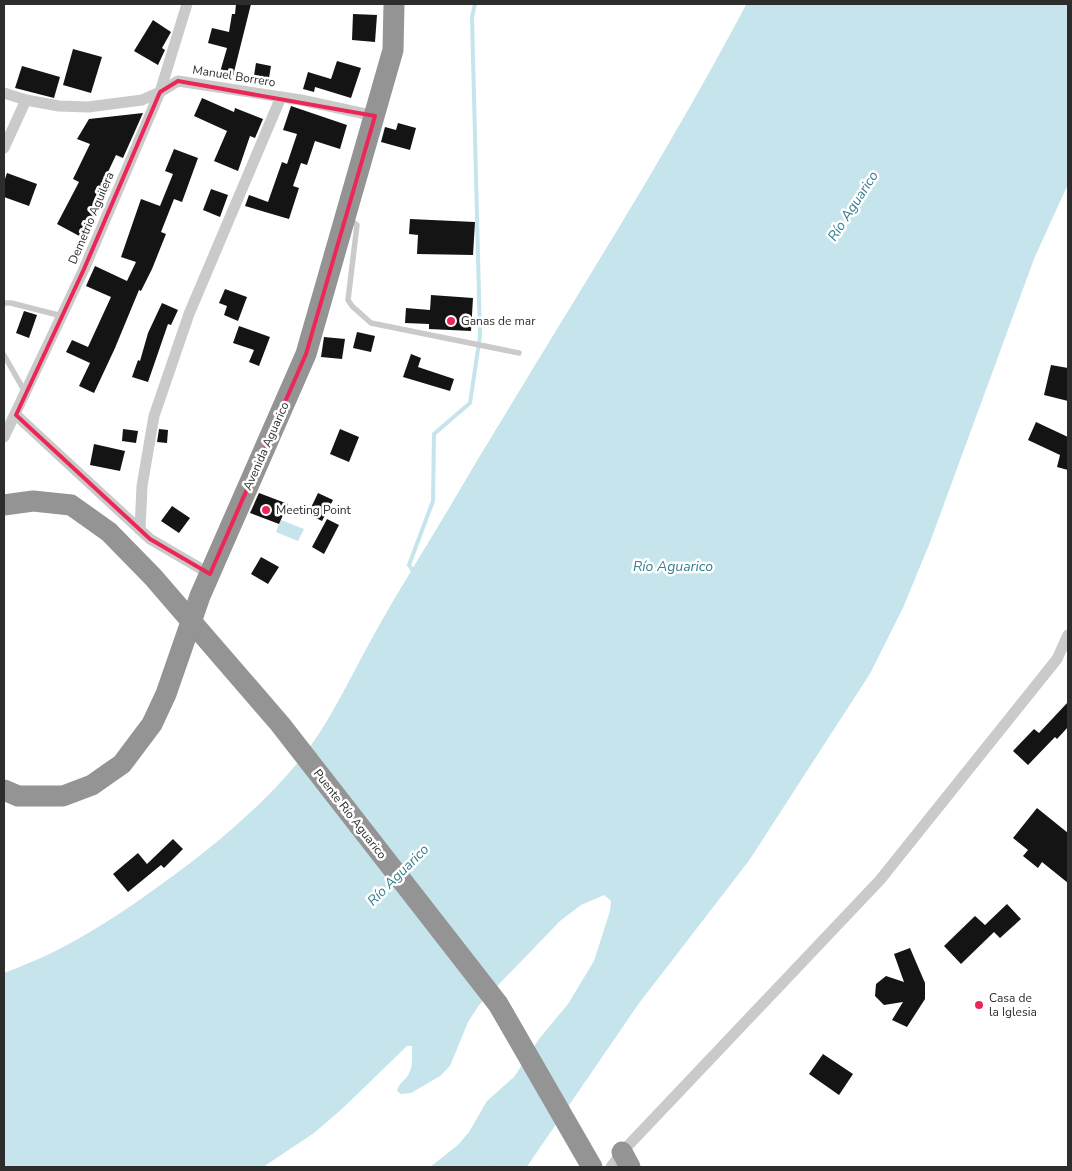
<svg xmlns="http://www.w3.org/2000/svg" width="1072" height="1171" viewBox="0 0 1072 1171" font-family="'Nunito Sans',sans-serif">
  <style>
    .water { fill: #c5e4ec }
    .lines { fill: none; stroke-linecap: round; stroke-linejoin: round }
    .stream { stroke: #c5e4ec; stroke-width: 4 }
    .river { stroke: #c5e4ec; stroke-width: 24 }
    .building { fill: #141414 }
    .lane { stroke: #cacaca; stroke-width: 5.5 }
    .street { stroke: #cacaca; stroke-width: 11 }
    .highway { stroke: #949494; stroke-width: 21 }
    .marked { fill: none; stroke: #ec2758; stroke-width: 4; stroke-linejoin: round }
    .poi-dot { fill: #ec2758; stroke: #fff; stroke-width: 2 }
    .labels { text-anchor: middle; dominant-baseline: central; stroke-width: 5; stroke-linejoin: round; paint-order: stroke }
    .street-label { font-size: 12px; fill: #2d2d2d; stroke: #fff }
    .poi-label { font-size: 12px; fill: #2d2d2d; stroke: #fff; text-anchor: start }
    .water-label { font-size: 14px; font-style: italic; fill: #387f92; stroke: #fff }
  </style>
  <rect width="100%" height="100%" fill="#fff"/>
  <g class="water">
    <path d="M760 4H1068V155L1023 254 918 540 892 603 860 667 739 854 628 998 519 1157 506 1167H430L458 1145 469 1132 487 1101 514 1077 539 1039 568 1004 594 961 610 911 611 901 604 895 581 905 560 921 479 1005 468 1022 450 1066 440 1076 411 1093 401 1094 397 1091C399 1082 407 1080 410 1071 413 1064 412 1054 412 1046H407L343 1108 314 1133 263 1167H4V985L61 963 116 930 171 893 237 842 276 805 326 747 347 713 383 644 507 433 628 238 737 48Z"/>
    <polygon points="281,520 304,529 298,541 276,532"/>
  </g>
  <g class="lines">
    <polyline class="stream" points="422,585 409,565 433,501 434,434 470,403 480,336 472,17 475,4"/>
    <g class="river">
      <path d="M4 985C14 983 24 978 34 974 71 959 105 938 139 915 199 873 255 831 303 775 337 736 357 690 382 645 407 599 436 554 463 508 562 340 669 177 760 4"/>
      <polyline points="506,1167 519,1157 628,998 739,854 860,667 892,603 918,540 1023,254 1068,155"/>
    </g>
  </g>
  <g class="building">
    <polygon points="236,4 251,4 233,76 220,72 227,48 208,43 212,28 229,32 232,14 235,14"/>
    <polygon points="353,14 377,15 375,42 352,40"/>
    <polygon points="153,20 171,32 162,48 165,50 158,65 134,51"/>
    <polygon points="73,49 102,57 91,93 63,85"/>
    <polygon points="337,61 361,68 351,98 315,87 314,92 303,89 308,72 331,79"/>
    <polygon points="256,63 271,66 268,84 253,82"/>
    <polygon points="22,66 60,77 54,98 15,88"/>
    <polygon points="202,98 234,112 235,108 263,119 255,138 250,136 238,171 214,161 227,131 194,116"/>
    <polygon points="291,106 347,125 340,149 315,141 307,165 301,163 293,186 299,188 289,219 245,206 249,195 268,202 282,162 287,164 297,134 283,130"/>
    <polygon points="143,113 123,158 116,155 91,208 97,211 83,238 57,224 79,182 73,179 90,144 77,139 89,119"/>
    <polygon points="398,123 416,128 410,150 381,142 385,127 396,130"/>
    <polygon points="174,149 198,158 182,202 174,199 161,232 166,234 152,269 141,291 139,290 115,348 94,393 79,386 90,363 66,352 72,340 88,347 111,297 86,286 95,266 127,281 136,262 121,257 141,199 160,206 173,174 165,171"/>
    <polygon points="7,173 37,184 29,206 4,197 4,182"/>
    <polygon points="211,189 228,195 220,217 203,210"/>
    <polygon points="410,219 475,222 473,255 417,254 418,235 409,234"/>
    <polygon points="225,289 247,297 238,321 224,315 227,306 219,303"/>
    <polygon points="431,295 473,298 471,331 429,329 429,324 405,323 406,308 430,310"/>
    <polygon points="162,303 178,310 171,325 168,324 148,382 132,377 138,360 140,361 148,333"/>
    <polygon points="24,311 37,315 29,338 16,333"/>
    <polygon points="239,326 270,337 259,366 249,362 254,350 233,343"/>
    <polygon points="357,332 375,336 371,352 353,348"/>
    <polygon points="324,337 345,339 342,359 321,357"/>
    <polygon points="411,354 421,358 418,367 454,379 450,391 403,377"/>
    <polygon points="1051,365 1068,368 1068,401 1044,395"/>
    <polygon points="1036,422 1068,437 1068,470 1057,467 1060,455 1028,440"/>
    <polygon points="123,429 138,431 136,443 122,441"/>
    <polygon points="159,429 168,430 167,443 157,442"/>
    <polygon points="340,429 359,437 349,462 330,454"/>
    <polygon points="94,444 125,451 120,471 90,465"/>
    <polygon points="259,493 288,504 279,524 250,513"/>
    <polygon points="318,493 333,500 322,521 308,514"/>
    <polygon points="172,506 190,518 179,533 161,521"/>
    <polygon points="327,519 339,525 324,554 312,547"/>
    <polygon points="261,557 279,567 268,584 251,574"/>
    <polygon points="1068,702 1068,727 1057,739 1055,737 1028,765 1013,751 1034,729 1039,733"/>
    <polygon points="1037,808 1068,833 1068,883 1042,862 1038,868 1023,856 1028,850 1013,838"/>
    <polygon points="173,839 183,849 164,868 161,865 128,892 113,874 138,853 147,864"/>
    <polygon points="1007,904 1021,919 1000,938 994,932 961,964 944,946 975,916 985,925"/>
    <polygon points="910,948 925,983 925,999 907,1027 892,1020 903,1002 884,1005 875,996 876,984 886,976 904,982 894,954"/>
    <polygon points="823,1054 853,1074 839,1095 809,1074"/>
  </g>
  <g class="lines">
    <g class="lane">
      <polyline points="350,220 357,225 348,300 352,306 371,323 519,353"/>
      <polyline points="4,303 11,303 62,316"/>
      <polyline points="4,355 25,392"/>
    </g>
    <g class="street">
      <polyline points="4,93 26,100 59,106 88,107 142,100 160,92 178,81 301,100 375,116"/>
      <polyline points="4,148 26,100"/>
      <polyline points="16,415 150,539 210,574"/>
      <polyline points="4,437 84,269 160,92 187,4"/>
      <polyline points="140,530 142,486 154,416 189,314 281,97"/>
      <polyline points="611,1167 622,1152 880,880 1057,659 1068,635"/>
    </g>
    <g class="highway">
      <polyline points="4,505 33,501 71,505 109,532 153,577 280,724 498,1004 592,1167"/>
      <polyline points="4,790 18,796 63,796 92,785 122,764 152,724 166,694 200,596 306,354 393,50 394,4"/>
      <polyline points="622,1152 630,1167"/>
    </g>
  </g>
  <path class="marked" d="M178 81 375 116 306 354 210 574 150 539 16 415 84 269 160 92Z"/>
  <g class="poi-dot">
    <circle cx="451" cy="321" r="5"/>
    <circle cx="266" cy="510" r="5"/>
    <circle cx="979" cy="1005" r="5"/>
  </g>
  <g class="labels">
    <g class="street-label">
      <text transform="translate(234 76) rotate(9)">Manuel Borrero</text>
      <text transform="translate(91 218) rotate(-67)">Demetrio Aguilera</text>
      <text transform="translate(266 446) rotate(-66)">Avenida Aguarico</text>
      <text transform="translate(350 814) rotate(52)">Puente Río Aguarico</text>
    </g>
    <g class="poi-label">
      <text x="461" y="321">Ganas de mar</text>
      <text x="276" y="510">Meeting Point</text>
      <text x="989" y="998">Casa de<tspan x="989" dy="14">la Iglesia</tspan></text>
    </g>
    <g class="water-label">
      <text transform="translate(853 206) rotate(-57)">Río Aguarico</text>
      <text x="673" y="566">Río Aguarico</text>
      <text transform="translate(398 875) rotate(-45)">Río Aguarico</text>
    </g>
  </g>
  <rect width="1072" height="1171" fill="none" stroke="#2d2d2d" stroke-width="10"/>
</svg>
